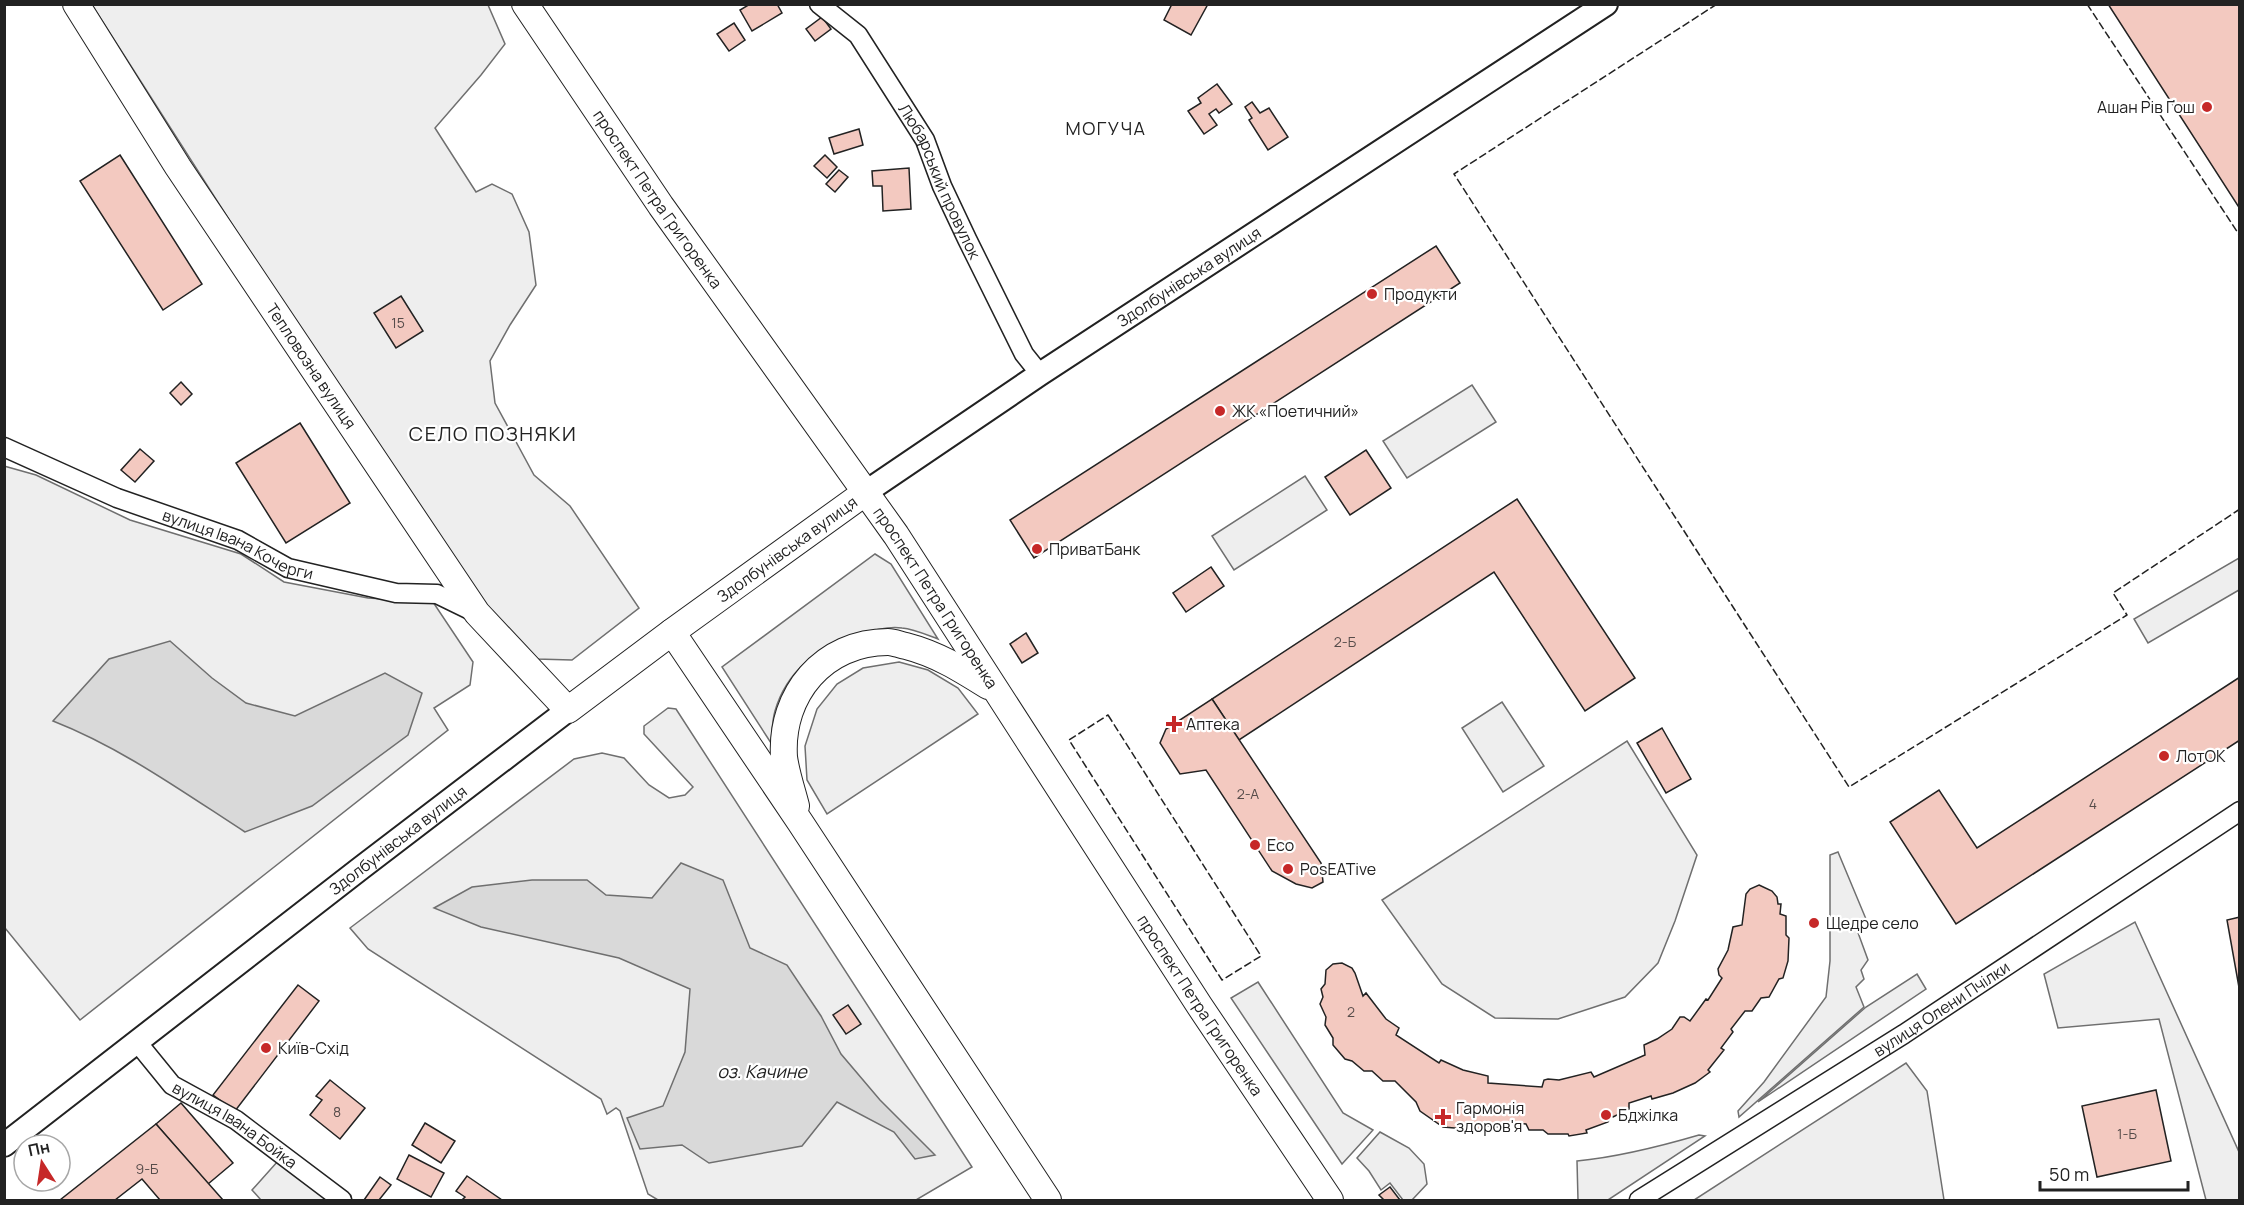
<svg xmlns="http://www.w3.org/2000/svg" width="2244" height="1205" viewBox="0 0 2244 1205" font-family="Manrope,sans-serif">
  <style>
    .green { fill: #eee; stroke: #6f6f6f; stroke-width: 1.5 }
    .water { fill: #d9d9d9; stroke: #6f6f6f; stroke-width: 1.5 }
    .building { fill: #f3c9c0; stroke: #222; stroke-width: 1.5 }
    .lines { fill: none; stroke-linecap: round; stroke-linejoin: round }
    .minor-casing { stroke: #222; stroke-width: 21 }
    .tertiary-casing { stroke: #222; stroke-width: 26 }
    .secondary-casing { stroke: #222; stroke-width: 28 }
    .minor { stroke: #fff; stroke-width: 18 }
    .tertiary { stroke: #fff; stroke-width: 22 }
    .secondary { stroke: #fff; stroke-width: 26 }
    .fence { stroke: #222; stroke-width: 1.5; stroke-dasharray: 8 3; stroke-linecap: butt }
    .poi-dot { fill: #c62828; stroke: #fff; stroke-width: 2 }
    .labels { text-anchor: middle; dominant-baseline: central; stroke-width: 4.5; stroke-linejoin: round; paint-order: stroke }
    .number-label { font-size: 14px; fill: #564c4a }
    .poi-label { font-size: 16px; fill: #222; stroke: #fff; text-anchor: start }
    .street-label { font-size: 16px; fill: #222; stroke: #fff }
    .neighbourhood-label { font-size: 18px; letter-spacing: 1.5px; fill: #222; stroke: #fff }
    .water-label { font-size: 18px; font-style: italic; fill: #222; stroke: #fff }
    .quarter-label { font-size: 20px; letter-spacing: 1.5px; fill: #222; stroke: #fff }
  </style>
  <rect width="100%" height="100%" fill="#fff"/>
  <g class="green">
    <polygon points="92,5 488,5 505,44 481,75 435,128 476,192 492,184 512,194 529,232 536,285 510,325 490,361 495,403 534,475 570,506 639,608 572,660 536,659 492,618 350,409"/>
    <polygon points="1472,385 1496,422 1407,478 1383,441"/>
    <polygon points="4,466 36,475 130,520 241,554 284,582 368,598 433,602 473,662 470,685 434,708 448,730 80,1020 5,928"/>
    <polygon points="1305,476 1327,510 1234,570 1212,536"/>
    <path d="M875 554 891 564 938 639C927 635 914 629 902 628 887 626 870 631 856 635 818 646 786 672 775 711 772 721 772 733 771 743L722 667Z"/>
    <polygon points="2239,558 2239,590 2148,643 2134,619"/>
    <polygon points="899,662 928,670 958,688 978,714 827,814 807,780 805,746 817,709 837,684 863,668"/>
    <polygon points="1502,702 1544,766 1503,792 1462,728"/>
    <polygon points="668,708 676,709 972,1167 916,1200 658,1200 648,1194 620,1111 616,1108 607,1114 601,1099 368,949 350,928 574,759 602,753 624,758 649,785 669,798 685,795 693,787 644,734 644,726"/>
    <polygon points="1627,741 1697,855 1675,921 1658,963 1625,997 1558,1019 1495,1018 1442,984 1382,900"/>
    <polygon points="1838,852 1866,919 1857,930 1868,960 1861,970 1864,979 1856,987 1864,1007 1739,1117 1738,1111 1764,1082 1826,997 1830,961 1830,855"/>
    <polygon points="2135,922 2239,1152 2239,1200 2206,1200 2159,1019 2058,1028 2044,974"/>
    <polygon points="1917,974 1926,989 1758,1102 1866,1007"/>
    <polygon points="1258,982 1343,1113 1373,1130 1342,1164 1231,998"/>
    <polygon points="1906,1063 1927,1091 1944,1200 1694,1200"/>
    <polygon points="1380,1132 1409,1148 1424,1164 1427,1184 1412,1200 1403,1200 1390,1183 1381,1190 1369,1171 1357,1158"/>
    <path d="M1699 1135 1705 1136 1608 1200H1578L1577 1161C1619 1157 1658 1147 1699 1135Z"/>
    <polygon points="278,1161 328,1200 261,1200 252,1190"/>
  </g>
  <g class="water">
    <path d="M170 641 212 678 246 703 295 716 385 673 422 693 408 735 312 806 245 832C183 792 122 748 53 721L109 659Z"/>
    <polygon points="681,863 723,880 750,948 787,965 821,1016 841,1054 880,1100 935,1155 915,1159 894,1132 837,1102 802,1146 709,1163 682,1145 640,1149 627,1118 663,1106 685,1052 690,989 619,958 481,927 434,908 472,887 532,880 587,880 606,895 652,898"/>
  </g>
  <g class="building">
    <polygon points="750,4 777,4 782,13 752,31 740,10"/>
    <polygon points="1172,4 1208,4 1191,35 1164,20"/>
    <polygon points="2108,4 2240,4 2240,209"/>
    <polygon points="822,17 831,29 815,41 806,29"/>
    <polygon points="734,23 745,40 729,51 717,34"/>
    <polygon points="1217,84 1232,104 1219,113 1216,109 1209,114 1217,125 1204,134 1188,111 1201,103 1198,98"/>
    <polygon points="1252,102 1260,113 1269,108 1288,137 1268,150 1249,120 1252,118 1245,107"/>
    <polygon points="859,129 863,145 834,154 829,138"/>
    <polygon points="120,155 202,284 163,310 80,181"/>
    <polygon points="825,155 837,167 827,178 814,166"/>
    <polygon points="909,168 911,209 883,211 882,186 873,186 872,171"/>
    <polygon points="839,170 848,177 835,192 826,184"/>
    <polygon points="1436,246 1460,283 1034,558 1010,520"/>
    <polygon points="401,296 423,331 396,348 374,313"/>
    <polygon points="181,382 192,394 181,405 170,393"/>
    <polygon points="300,423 350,503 286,543 236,463"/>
    <polygon points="140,449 154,461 135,482 121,470"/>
    <polygon points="1366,450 1391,488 1350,515 1325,477"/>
    <polygon points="1517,499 1635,678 1585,711 1494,572 1239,740 1212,699"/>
    <polygon points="1211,567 1224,586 1186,612 1173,593"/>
    <polygon points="1026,633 1038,653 1022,663 1010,644"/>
    <polygon points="2240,677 2240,740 1956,924 1890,822 1939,790 1977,848"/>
    <polygon points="1212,699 1321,863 1323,882 1312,888 1296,884 1272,871 1206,770 1180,774 1160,743 1166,729"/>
    <polygon points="1662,728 1691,779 1666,793 1637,743"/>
    <polygon points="1759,885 1772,891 1777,897 1778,904 1781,904 1780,914 1786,916 1786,935 1789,938 1788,961 1783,978 1779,979 1769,997 1761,998 1752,1011 1745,1011 1731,1029 1733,1032 1721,1048 1724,1050 1708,1070 1710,1072 1695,1083 1673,1093 1652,1099 1651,1096 1629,1103 1629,1109 1613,1117 1612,1115 1608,1122 1586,1130 1587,1133 1569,1136 1568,1134 1548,1134 1543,1130 1529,1130 1526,1124 1506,1122 1501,1127 1485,1126 1478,1130 1443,1127 1420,1111 1416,1102 1395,1081 1383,1081 1372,1071 1364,1071 1352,1061 1345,1059 1333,1045 1333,1038 1325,1025 1326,1017 1320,1004 1323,997 1321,989 1325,984 1326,970 1333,964 1342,963 1352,968 1355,973 1363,996 1366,993 1386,1019 1399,1028 1396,1035 1439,1063 1441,1060 1463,1070 1488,1076 1488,1083 1542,1087 1544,1080 1548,1079 1559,1080 1591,1072 1594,1077 1645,1055 1644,1045 1657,1039 1672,1029 1680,1017 1684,1017 1690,1021 1706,999 1708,1000 1722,978 1719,975 1718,969 1728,950 1733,927 1742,925 1746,894 1750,889"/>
    <polygon points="2240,917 2240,993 2227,920"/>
    <polygon points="298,985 319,1001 235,1111 213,1095"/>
    <polygon points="848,1005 861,1024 846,1034 833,1015"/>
    <polygon points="330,1080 365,1108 340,1139 310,1115 322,1100 316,1096"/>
    <polygon points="2156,1090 2171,1161 2097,1177 2082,1106"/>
    <polygon points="181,1103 233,1163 208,1184 156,1124"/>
    <polygon points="425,1123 455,1141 441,1163 412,1145"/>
    <polygon points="156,1124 223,1200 160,1200 142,1179 115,1200 60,1200"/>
    <polygon points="409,1155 444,1173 431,1197 397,1179"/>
    <polygon points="467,1176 502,1200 462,1200 465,1197 456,1191"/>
    <polygon points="380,1177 391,1185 379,1200 364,1200"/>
    <polygon points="1390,1187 1400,1200 1384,1200 1379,1195"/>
  </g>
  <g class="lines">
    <g class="minor-casing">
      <g id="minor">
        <path id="s1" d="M819 4 858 35 925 140 942 186 967 239 1024 354 1040 374"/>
        <path id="s2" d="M4 447 117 498 238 540 288 568 396 593 437 594 476 613"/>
        <path id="s3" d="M137 1042 172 1085 236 1120 342 1200"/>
        <path id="s4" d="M1639 1200 1904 1034 2240 811"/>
      </g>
    </g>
    <g class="tertiary-casing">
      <g id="tertiary">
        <path id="s5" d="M866 492 1040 374 1606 4"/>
        <path id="s6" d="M4 1145 361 868 568 710"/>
      </g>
    </g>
    <g class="secondary-casing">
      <g id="secondary">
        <path id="s7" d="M76 4 178 167 477 613 568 710 672 632 866 492"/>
        <path id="s8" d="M525 4 661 206 896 535 1199 1005 1330 1200"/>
        <polyline points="672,632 800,822 1048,1200"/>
        <path d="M796 806C792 790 786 773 784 757 780 694 824 642 888 642 894 642 900 645 906 646 937 654 961 669 988 686"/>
      </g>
    </g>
    <use href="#minor" class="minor"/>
    <use href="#tertiary" class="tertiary"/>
    <use href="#secondary" class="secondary"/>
    <g class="fence">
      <polyline points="1717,4 1454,174 1849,787 2127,615 2113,593 2240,509"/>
      <polyline points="2087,4 2240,236"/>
      <polygon points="1108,715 1261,956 1222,980 1069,740"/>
    </g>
  </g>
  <g class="poi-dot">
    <circle cx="2207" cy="107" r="6"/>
    <circle cx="1372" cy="294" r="6"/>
    <circle cx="1220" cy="411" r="6"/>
    <circle cx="1037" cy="549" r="6"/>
    <path d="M1171 715h6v6h6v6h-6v6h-6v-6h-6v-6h6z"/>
    <circle cx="2164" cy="756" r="6"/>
    <circle cx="1255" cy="845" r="6"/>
    <circle cx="1288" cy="869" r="6"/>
    <circle cx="1814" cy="923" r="6"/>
    <circle cx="266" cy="1048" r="6"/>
    <circle cx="1606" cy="1115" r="6"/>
    <path d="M1440 1108h6v6h6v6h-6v6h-6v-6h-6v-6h6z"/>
  </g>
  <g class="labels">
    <g class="number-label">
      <text x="398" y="322">15</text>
      <text x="1345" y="641">2-Б</text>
      <text x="1248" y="793">2-А</text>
      <text x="2093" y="803">4</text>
      <text x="1351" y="1011">2</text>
      <text x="337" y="1111">8</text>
      <text x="2127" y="1133">1-Б</text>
      <text x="147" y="1168">9-Б</text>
    </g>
    <g class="poi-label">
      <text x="2195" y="107" text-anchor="end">Ашан Рів Ґош</text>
      <text x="1384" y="294">Продукти</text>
      <text x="1232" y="411">ЖК «Поетичний»</text>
      <text x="1049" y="549">ПриватБанк</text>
      <text x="1186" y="724">Аптека</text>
      <text x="2176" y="756">ЛотОК</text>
      <text x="1267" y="845">Eco</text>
      <text x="1300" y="869">PosEATive</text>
      <text x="1826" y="923">Щедре село</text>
      <text x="278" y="1048">Київ-Схід</text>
      <text x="1456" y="1108">Гармонія<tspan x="1456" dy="18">здоров'я</tspan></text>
      <text x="1618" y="1115">Бджілка</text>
    </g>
    <g class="street-label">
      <text stroke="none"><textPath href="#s1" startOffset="218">Любарський провулок</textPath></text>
      <text stroke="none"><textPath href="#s8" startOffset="236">проспект Петра Григоренка</textPath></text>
      <text stroke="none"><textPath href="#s5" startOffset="388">Здолбунівська вулиця</textPath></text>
      <text stroke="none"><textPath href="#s7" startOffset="432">Тепловозна вулиця</textPath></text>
      <text stroke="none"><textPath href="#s2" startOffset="254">вулиця Івана Кочерги</textPath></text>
      <text stroke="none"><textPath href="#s7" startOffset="1134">Здолбунівська вулиця</textPath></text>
      <text stroke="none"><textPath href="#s8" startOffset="722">проспект Петра Григоренка</textPath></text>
      <text stroke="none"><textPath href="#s6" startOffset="498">Здолбунівська вулиця</textPath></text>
      <text stroke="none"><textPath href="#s8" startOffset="1208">проспект Петра Григоренка</textPath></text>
      <text stroke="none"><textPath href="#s4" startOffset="358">вулиця Олени Пчілки</textPath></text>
      <text stroke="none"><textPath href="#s3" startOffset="130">вулиця Івана Бойка</textPath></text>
    </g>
    <g class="neighbourhood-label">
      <text x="1106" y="128">МОГУЧА</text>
    </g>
    <g class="water-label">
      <text x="762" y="1071">оз. Качине</text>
    </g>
    <g class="quarter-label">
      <text x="493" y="433">СЕЛО ПОЗНЯКИ</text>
    </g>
  </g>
  <rect width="2244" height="1205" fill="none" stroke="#222222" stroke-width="12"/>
  <g transform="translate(42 1163) rotate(348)"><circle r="28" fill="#ffffff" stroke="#a7a7a7" stroke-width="1.5"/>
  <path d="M0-4.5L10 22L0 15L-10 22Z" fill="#c62828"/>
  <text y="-9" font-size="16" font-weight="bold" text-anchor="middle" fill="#222222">Пн</text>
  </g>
  <path d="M2040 1181v9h148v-9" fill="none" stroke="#222222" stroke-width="3"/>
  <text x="2049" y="1181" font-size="18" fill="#222222" stroke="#ffffff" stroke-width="4.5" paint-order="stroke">50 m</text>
</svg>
